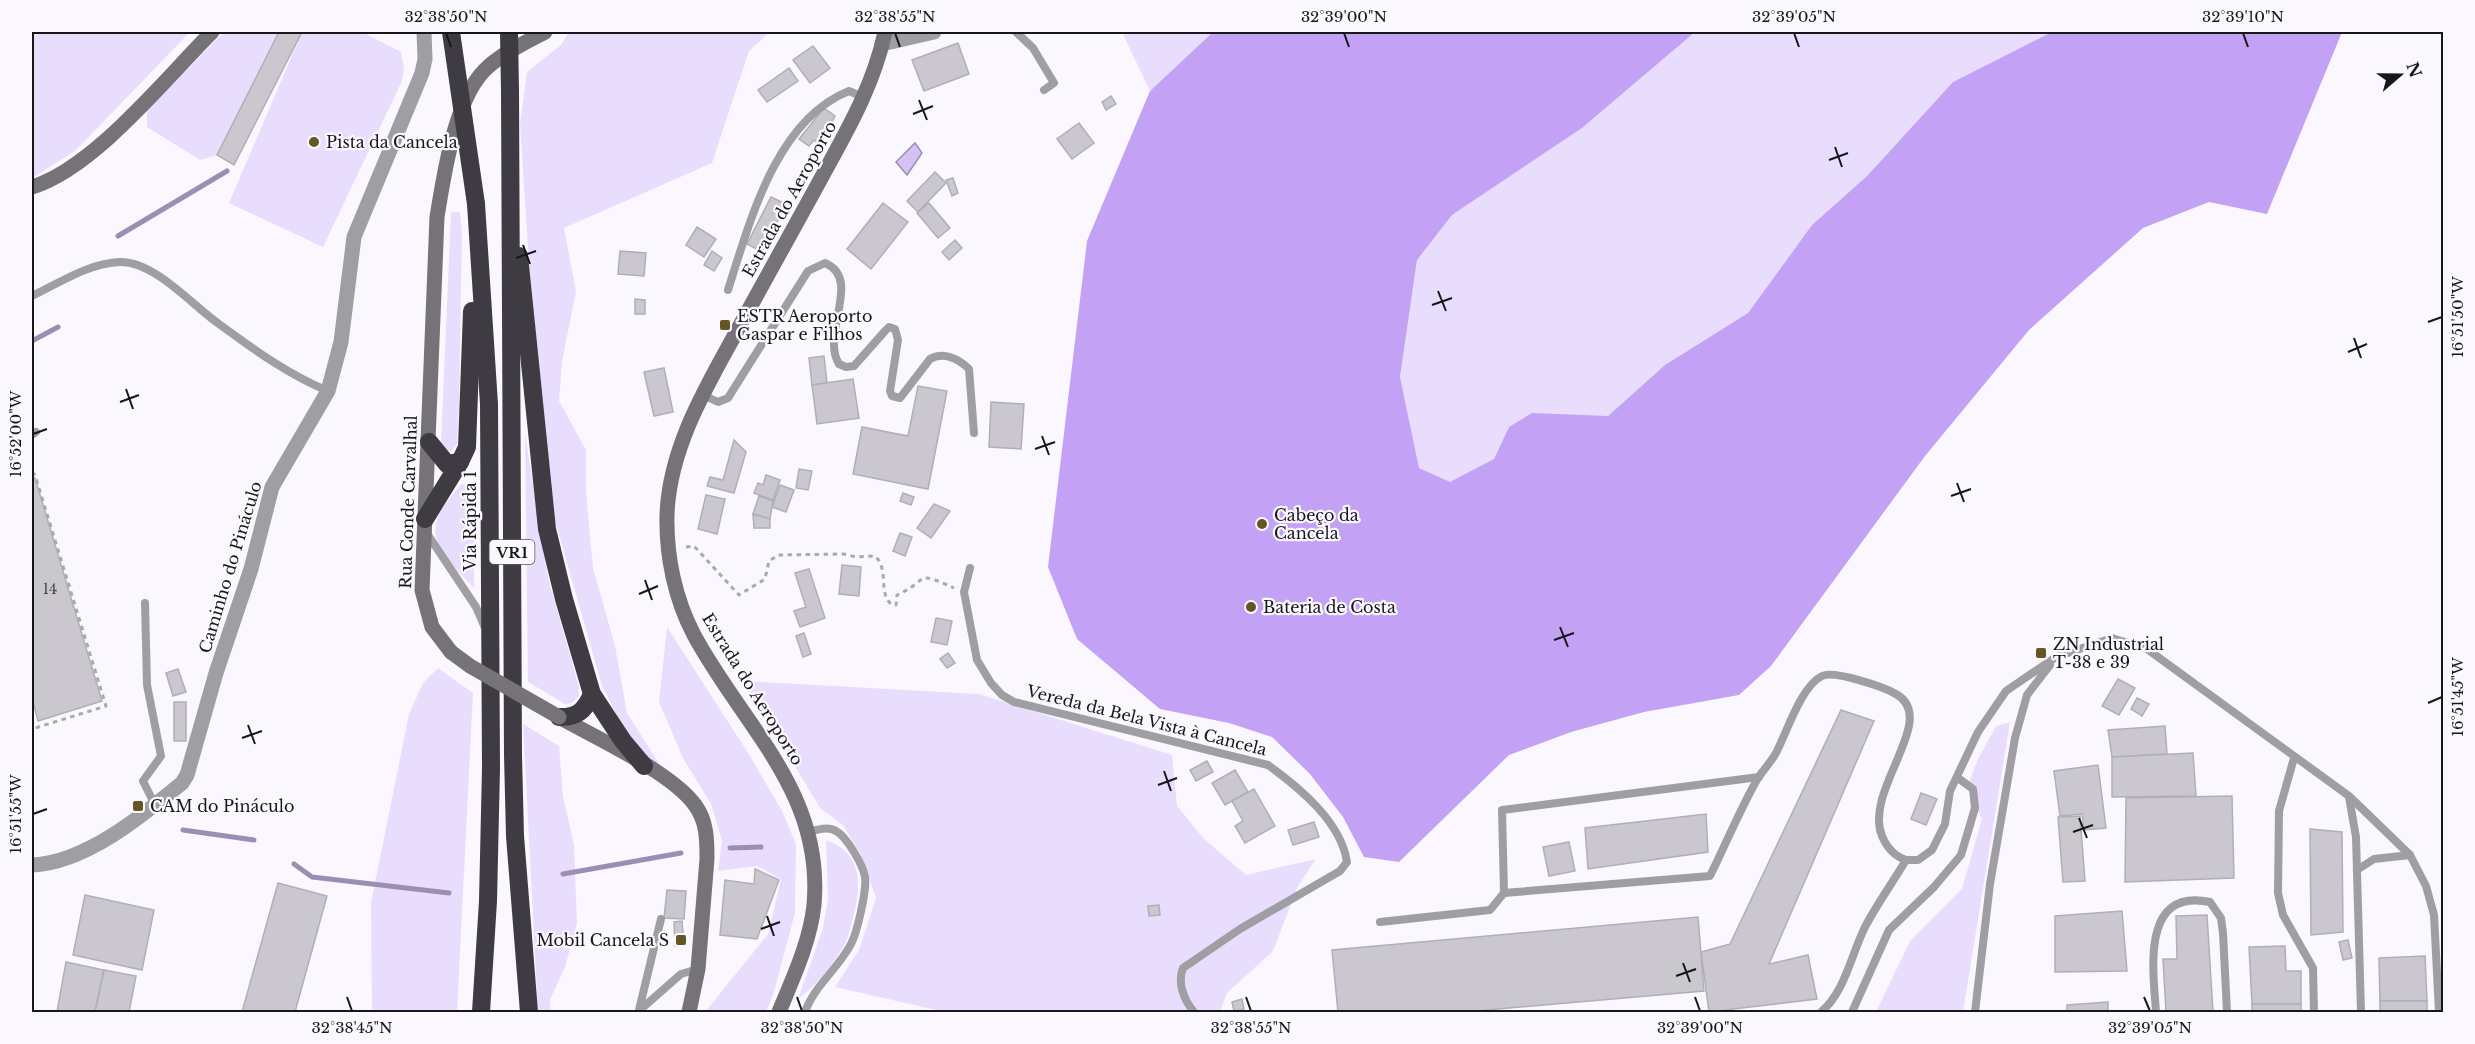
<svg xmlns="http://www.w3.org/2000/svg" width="2475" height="1044" viewBox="0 0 2475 1044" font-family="'Libre Baskerville',serif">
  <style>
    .green { fill: #e9ddfe }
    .forest { fill: #c3a1f5 }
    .water { fill: #d5c2f5; stroke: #9c8eb3; stroke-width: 1.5 }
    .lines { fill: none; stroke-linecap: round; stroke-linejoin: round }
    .stream { stroke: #9c8eb3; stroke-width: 5 }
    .building { fill: #cac7ce; stroke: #b1aeb6; stroke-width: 1.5 }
    .path { stroke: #aaa9ad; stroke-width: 3; stroke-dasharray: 4.5 4.5; stroke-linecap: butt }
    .lane { stroke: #9f9ea2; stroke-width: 8 }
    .street { stroke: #9f9ea2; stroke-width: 15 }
    .secondary { stroke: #757378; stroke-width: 15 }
    .highway { stroke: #3e3c42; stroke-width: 18 }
    .secondary-bridge { stroke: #757378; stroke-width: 15 }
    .highway-bridge { stroke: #3e3c42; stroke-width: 18 }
    .ticks { fill: none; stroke: #171619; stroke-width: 2 }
    .poi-dot { fill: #665624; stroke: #faf8fe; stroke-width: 2 }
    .labels { text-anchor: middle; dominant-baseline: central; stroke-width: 4.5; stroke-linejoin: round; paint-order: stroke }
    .number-label { font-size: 14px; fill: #444246 }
    .shield { fill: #faf8fe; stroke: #5b5a5e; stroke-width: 1.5 }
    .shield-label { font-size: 15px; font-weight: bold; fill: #171619 }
    .poi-label { font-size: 16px; fill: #171619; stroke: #faf8fe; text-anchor: start }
    .street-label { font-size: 16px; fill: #171619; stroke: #faf8fe }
    .neatline { fill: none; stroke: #171619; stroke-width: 2 }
    .ticks-label { font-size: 15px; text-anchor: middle; fill: #171619 }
  </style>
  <rect width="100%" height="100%" fill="#faf8fe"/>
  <g class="green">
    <polygon points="36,32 190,32 75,151 32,178 32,38"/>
    <polygon points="224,32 279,32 217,155 200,160 147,127 147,110"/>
    <polygon points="302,32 362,32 401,52 404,69 402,81 323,247 229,203"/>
    <polygon points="569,32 770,32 749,51 712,163 564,228 576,291 562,362 559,401 586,450 586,492 593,568 615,646 627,713 665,773 630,741 602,686 554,517 532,309 520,124 527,72 561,45"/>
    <polygon points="1122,32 1213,32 1150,91"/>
    <polygon points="1695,32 2052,32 1953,82 1867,176 1812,225 1748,313 1665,365 1608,416 1509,427 1494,459 1450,483 1419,468 1400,377 1417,260 1452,215 1582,128"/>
    <polygon points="451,212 460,212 462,232 459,406 457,444 451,451 446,450 441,443"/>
    <polygon points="525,434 548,578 579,687 579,696 572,703 565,704 528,682"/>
    <path d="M461 484 475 487 474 588C458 570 428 547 437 520 441 507 453 495 461 484Z"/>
    <polygon points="667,627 750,756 782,811 796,844 795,913 774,992 766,1012 705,1012 768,934 781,879 757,866 718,871 722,841 711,804 683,758 659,702"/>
    <polygon points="438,668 473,693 457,1012 372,1012 371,903 409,714 423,683"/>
    <polygon points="744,681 979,694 1172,755 1177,806 1204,839 1246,875 1316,859 1298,886 1273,951 1227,993 1220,1012 945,1012 835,987 859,950 876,898 860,853 843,825 820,808"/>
    <polygon points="2010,722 1963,1012 1876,1012 1910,941 1962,889 1982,819 1967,787 1978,759 1996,726"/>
    <polygon points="523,724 559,746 563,796 574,845 577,923 565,967 550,1000 551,1012 538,1012"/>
    <path d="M826 840C864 853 862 888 852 921 850 929 848 940 843 947 831 967 816 985 798 999L823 928 828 899Z"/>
  </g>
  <polygon class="forest" points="1213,32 1695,32 1582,128 1452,215 1417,260 1400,377 1419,468 1450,482 1494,459 1509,427 1532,413 1608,416 1665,365 1748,313 1812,225 1867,176 1953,82 2052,32 2342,32 2267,214 2209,202 2143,228 2029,330 1925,456 1771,666 1739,695 1644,712 1571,732 1509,755 1399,862 1364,857 1343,817 1310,774 1272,737 1229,723 1160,709 1077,639 1048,567 1087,241 1150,91"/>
  <polygon class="water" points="915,143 922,153 907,175 896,162"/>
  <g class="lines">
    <g class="stream">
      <polyline points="118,236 227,171"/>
      <polyline points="32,341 58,327"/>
      <polyline points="183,830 254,840"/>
      <polyline points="730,848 761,847"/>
      <polyline points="294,864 312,877 449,893"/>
      <polyline points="563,874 681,853"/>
    </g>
  </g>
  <g class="building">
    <polygon points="279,32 302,32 234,165 217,155"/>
    <polygon points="958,43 969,74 924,91 912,60"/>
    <polygon points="813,46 830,68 810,83 793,60"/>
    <polygon points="789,68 798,81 767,102 758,90"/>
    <polygon points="1111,96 1116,104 1106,110 1102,102"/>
    <polygon points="824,108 835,116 820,144 814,140 809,146 799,139"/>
    <polygon points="1079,123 1094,143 1072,159 1057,139"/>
    <polygon points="935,172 946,183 918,212 907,201"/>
    <polygon points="953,178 958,193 952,196 946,180"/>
    <polygon points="771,197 786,204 762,252 747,244"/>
    <polygon points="883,203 908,222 871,269 847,249"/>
    <polygon points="929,203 950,228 938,238 917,213"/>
    <polygon points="697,227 716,239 704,257 686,245"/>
    <polygon points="955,240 962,248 949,260 942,252"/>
    <polygon points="620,251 646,253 644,276 618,274"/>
    <polygon points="712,251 722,258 714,271 704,265"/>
    <polygon points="635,299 645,300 645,314 635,314"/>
    <polygon points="824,356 827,383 812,385 809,358"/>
    <polygon points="664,368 673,412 654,416 644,372"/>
    <polygon points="853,379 859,418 817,424 812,385"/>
    <polygon points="918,386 947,391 928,489 853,474 862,427 908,436"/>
    <polygon points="991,402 1024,404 1021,449 989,447"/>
    <polygon points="734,440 746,452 734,493 707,486 710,477 723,480"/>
    <polygon points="799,469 812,471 808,490 796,488"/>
    <polygon points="766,475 780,480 773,500 754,493 758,483 763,485"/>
    <polygon points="35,478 102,701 38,721 32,698 32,479"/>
    <polygon points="780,485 794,490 786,512 772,507"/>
    <polygon points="903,493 914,497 911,505 900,501"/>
    <polygon points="706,495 725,499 717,534 698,529"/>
    <polygon points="759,496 773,501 770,519 753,514"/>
    <polygon points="934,504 950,511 931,538 917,528"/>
    <polygon points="753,514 770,519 770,528 754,528"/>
    <polygon points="900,533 912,537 905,556 893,551"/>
    <polygon points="842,565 861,567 859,596 839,594"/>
    <polygon points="809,569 825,618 800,627 794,611 806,607 795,573"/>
    <polygon points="936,618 952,621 947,645 931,642"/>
    <polygon points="804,633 811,654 803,657 796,636"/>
    <polygon points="948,653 955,663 947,668 940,659"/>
    <polygon points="178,669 186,692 173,696 166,673"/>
    <polygon points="2118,679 2135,688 2119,715 2102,706"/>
    <polygon points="2137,698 2149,704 2142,716 2131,709"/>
    <rect x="174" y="702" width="12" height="39"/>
    <polygon points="1841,710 1874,721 1769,964 1808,955 1817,999 1709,1012 1701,952 1730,944"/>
    <polygon points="2165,726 2167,754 2112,757 2108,730"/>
    <polygon points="2193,753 2196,796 2112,797 2112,757"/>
    <polygon points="1207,761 1213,772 1196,781 1190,770"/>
    <polygon points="2098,765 2106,828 2084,830 2082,814 2060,816 2054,771"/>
    <polygon points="1235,770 1248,792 1225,805 1212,783"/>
    <polygon points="1254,789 1275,826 1245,843 1235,826 1243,821 1232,801"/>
    <polygon points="1921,793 1937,799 1926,825 1911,819"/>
    <polygon points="2232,796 2234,878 2125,882 2126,798"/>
    <polygon points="1706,814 1708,852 1588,869 1585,828"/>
    <polygon points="2080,816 2085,881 2063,882 2058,817"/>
    <polygon points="1314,822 1319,837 1293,845 1288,830"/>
    <polygon points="2310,829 2342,832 2343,932 2311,935"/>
    <polygon points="1569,842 1575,871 1549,876 1543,847"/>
    <polygon points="755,869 779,880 757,939 720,935 725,880 754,884"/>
    <polygon points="278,883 327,896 295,1012 242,1012"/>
    <polygon points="667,890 686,891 684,919 664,918"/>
    <polygon points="85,895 154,910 142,970 73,955"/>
    <polygon points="1159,905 1160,915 1149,916 1148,906"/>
    <polygon points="2122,911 2127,971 2055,972 2055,916"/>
    <polygon points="2207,915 2213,1012 2166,1012 2163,959 2177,959 2176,916"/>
    <polygon points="1698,917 1704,991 1464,1012 1338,1012 1332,950"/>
    <polygon points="682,921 684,945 675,946 674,922"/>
    <polygon points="2348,940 2352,958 2343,960 2339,942"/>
    <polygon points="2285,946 2286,971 2301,971 2301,1004 2252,1004 2249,947"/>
    <polygon points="2425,956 2427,1001 2380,1001 2379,958"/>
    <polygon points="66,962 104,970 95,1012 57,1012"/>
    <polygon points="104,970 136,976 129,1012 95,1012"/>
    <polygon points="1242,999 1244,1009 1234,1011 1232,1002"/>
    <rect x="2380" y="1001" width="47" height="11"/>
    <polygon points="2108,1002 2108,1012 2067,1012 2067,1005"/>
    <rect x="2252" y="1004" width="49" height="8"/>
  </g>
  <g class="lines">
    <g class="path">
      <polyline points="32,472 35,475 106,706 32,729"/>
      <path d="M686 547 694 546 739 595 765 579 769 561 778 555 844 554 856 557 875 556C890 570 877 592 892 605H896L897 595C931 580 912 569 954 588"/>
    </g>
    <g class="lane">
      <polyline points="1016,32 1033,48 1054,83 1044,90"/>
      <path d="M728 290C750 221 776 120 849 91L863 97"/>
      <path d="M32 296C59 283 89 263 120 262 154 261 192 305 219 324 253 349 289 375 328 391"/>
      <path d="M703 395 718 402 728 398 808 271 825 263C863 279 820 334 839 364L846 367 854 366 885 331 889 327 895 329 898 340 890 391 892 396 900 398 930 359C943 351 959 359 969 369L974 433"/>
      <polyline points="32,435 36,432"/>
      <polyline points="426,532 476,607 485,628"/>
      <path d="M970 568 964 592 977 660 991 683 1002 695 1014 702 1268 765C1300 788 1341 822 1347 862L1340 871 1240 929 1183 968C1177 983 1184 1000 1194 1012"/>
      <polyline points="145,603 147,685 161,756 143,781 155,805"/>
      <polyline points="2294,758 2279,811 2278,893 2283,915 2313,968 2314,1012"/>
      <polyline points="2349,797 2356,837 2361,1012"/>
      <polyline points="2357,870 2374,859 2410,855"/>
      <polyline points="1504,893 1502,810 1759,777"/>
      <path d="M1380 922 1490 910 1504 893 1710 876C1726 844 1740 809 1758 778 1764 769 1771 762 1776 753 1787 732 1801 686 1822 676 1834 670 1884 687 1896 694 1940 719 1863 790 1882 836 1887 848 1894 856 1906 860"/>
      <polyline points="639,1010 661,919"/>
      <polyline points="640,1010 681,974 698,969"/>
      <path d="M805 1012C814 986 838 969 851 944 857 933 867 890 865 877 863 865 847 837 836 831 828 826 818 829 810 832"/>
      <path d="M1821 1012C1845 992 1851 955 1865 927 1877 904 1893 882 1906 860H1918L1932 850 1945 824 1950 791 1978 732 2006 691 2056 657 2112 638 2147 649 2349 796 2410 855 2426 886 2434 915 2439 1012"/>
      <polyline points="1852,1012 1889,930 1934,887 1961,855 1975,808 1973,789 1958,778"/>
      <polyline points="1975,1012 1990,884 2015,738 2027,695 2050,665"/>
      <path d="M2156 1012C2153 969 2141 888 2210 902L2221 918 2223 933 2227 1012"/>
    </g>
    <g class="street">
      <polyline points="882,44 934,32"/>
      <path d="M32 865C85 863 142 816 182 783L187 775 216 673 251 569 272 487 328 391 341 342 354 237 422 73 425 59 424 32"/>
    </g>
    <g class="secondary">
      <path d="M32 187C94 168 165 79 212 32"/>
      <path d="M451 652 432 627 422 590 437 217C444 175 455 94 489 66 505 52 526 42 545 32"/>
      <path d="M559 717C596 738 671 772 695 805 707 821 707 840 707 859L698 969 689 1012"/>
      <path d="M779 1012C793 978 810 942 814 905 824 792 743 726 694 635 675 599 666 556 667 515 669 452 702 394 732 340 761 288 789 236 818 184 845 134 873 88 885 32"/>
    </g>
    <g class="highway">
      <polyline points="510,91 513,755 515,836 529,1012"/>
      <polyline points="476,204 489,404 491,768 488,901 481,1012"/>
      <polyline points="519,256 547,529 564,599 592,694 623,741 644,766"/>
      <polyline points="429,442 447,464 460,462"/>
      <polyline points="425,519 460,462 467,447 472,311"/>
      <path d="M559 717C576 718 585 711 592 694"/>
    </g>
    <polyline class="secondary-bridge" points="451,652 470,666 559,717"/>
    <g class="highway-bridge">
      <polyline points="451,32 476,204"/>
      <polyline points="509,32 510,91"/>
    </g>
  </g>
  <path class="ticks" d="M446 33 451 47M895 33 900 47M1344 33 1349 47M1794 33 1799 47M2243 33 2248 47M919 100 927 120M913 114 933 106M1835 147 1842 167M1829 160 1848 153M523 245 530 264M516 258 536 251M1438 291 1446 311M1432 305 1452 298M2428 322 2442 317M2354 338 2361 358M2348 352 2367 344M126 389 133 409M120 402 139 395M33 434 47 429M1042 436 1049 455M1035 449 1055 442M1957 483 1964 502M1951 496 1971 489M645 580 652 600M639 594 658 586M1560 627 1568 647M1554 640 1574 633M2428 703 2442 697M248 725 255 744M242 738 262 731M1164 771 1171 791M1158 785 1177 778M33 814 47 809M2079 818 2087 838M2073 832 2093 825M767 916 774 936M761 929 780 922M1683 963 1690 982M1676 976 1696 969M347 997 352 1011M797 997 802 1011M1246 997 1251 1011M1695 997 1700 1011M2144 997 2150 1011"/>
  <g class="poi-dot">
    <circle cx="314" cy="142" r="6"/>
    <rect x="719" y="319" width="12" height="12" rx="3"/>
    <circle cx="1262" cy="524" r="6"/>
    <circle cx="1251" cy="607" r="6"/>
    <rect x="2035" y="647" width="12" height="12" rx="3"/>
    <rect x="132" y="800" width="12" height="12" rx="3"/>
    <rect x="675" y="934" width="12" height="12" rx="3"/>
  </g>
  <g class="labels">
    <g class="number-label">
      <text x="50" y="589">14</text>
    </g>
    <rect class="shield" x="489.5" y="540" width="45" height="24" rx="4.5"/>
    <g class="shield-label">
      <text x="512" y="552">VR1</text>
    </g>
    <g class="poi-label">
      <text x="326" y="142">Pista da Cancela</text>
      <text x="737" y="316">ESTR Aeroporto<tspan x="737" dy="18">Gaspar e Filhos</tspan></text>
      <text x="1274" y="515">Cabeço da<tspan x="1274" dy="18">Cancela</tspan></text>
      <text x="1263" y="607">Bateria de Costa</text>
      <text x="2053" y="644">ZN Industrial<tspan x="2053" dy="18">T-38 e 39</tspan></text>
      <text x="150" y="806">CAM do Pináculo</text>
      <text x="669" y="940" text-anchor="end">Mobil Cancela S</text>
    </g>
    <g class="street-label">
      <text transform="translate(789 199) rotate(-61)">Estrada do Aeroporto</text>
      <text transform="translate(408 502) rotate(-88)">Rua Conde Carvalhal</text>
      <text transform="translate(470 521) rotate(-90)">Via Rápida 1</text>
      <text transform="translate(230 567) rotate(-73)">Caminho do Pináculo</text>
      <text transform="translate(753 689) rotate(58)">Estrada do Aeroporto</text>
      <text transform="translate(1147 720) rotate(14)">Vereda da Bela Vista à Cancela</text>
    </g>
  </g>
  <rect width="2475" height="1044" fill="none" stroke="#faf8fe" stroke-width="66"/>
  <g transform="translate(2400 75) rotate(70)" stroke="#faf8fe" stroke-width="4.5" paint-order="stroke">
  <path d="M0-4.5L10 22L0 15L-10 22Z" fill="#171619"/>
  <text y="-9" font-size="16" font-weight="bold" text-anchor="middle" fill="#171619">N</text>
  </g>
  <rect x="33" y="33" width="2409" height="978" class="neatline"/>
  <g class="ticks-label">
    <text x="446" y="22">32°38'50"N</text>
    <text x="895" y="22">32°38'55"N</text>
    <text x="1344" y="22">32°39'00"N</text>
    <text x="1794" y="22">32°39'05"N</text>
    <text x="2243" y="22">32°39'10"N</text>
    <text transform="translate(2458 317) rotate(-90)" y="5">16°51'50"W</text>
    <text transform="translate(16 434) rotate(-90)" y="5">16°52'00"W</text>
    <text transform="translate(2458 697) rotate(-90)" y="5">16°51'45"W</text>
    <text transform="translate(16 814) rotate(-90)" y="5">16°51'55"W</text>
    <text x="352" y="1033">32°38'45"N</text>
    <text x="802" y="1033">32°38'50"N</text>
    <text x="1251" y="1033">32°38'55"N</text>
    <text x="1700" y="1033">32°39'00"N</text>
    <text x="2150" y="1033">32°39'05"N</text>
  </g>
</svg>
